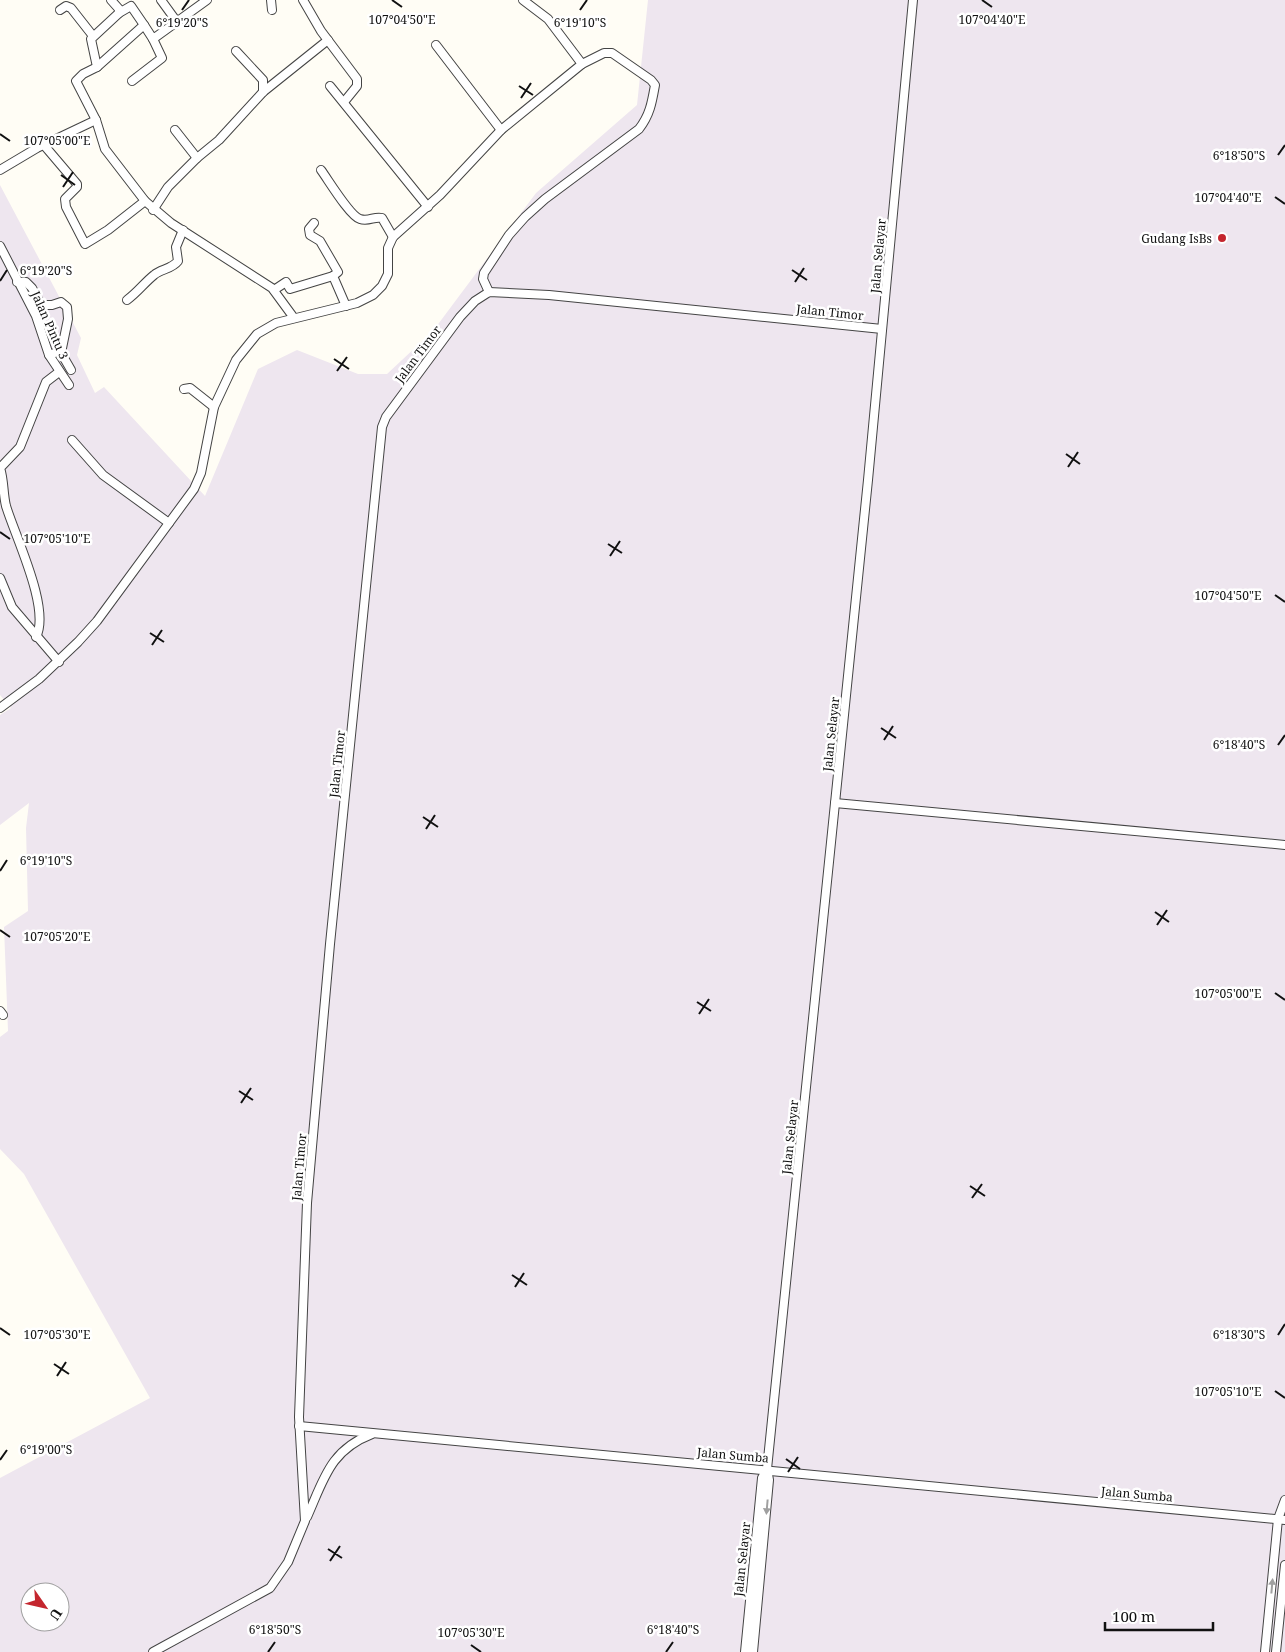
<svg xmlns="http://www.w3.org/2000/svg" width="1285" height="1652" viewBox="0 0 1285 1652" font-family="'Noto Serif',serif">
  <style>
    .industrial { fill: #eee6ef; fill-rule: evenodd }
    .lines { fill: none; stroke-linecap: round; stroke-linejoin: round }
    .minor-casing { stroke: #444; stroke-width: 10 }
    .minor { stroke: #fff; stroke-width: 8 }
    .oneway { fill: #a0a0a0 }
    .ticks { fill: none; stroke: #111; stroke-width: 2 }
    .poi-dot { fill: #c4262e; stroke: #fff; stroke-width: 2 }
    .labels { text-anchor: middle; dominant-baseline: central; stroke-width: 5; stroke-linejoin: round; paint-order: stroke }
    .poi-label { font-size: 12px; fill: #111; stroke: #fff; text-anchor: end }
    .street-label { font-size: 12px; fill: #111; stroke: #fff }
    .ticks-label { font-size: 12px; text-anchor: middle; fill: #111; stroke: #fff; stroke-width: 5; stroke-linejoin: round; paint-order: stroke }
  </style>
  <rect width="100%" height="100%" fill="#fffdf5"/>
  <path class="industrial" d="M648 0H1285V1652H0V1478L150 1398 24 1174 0 1149V1037L8 1031 4 927 28 911 26 828 29 803 0 825V715L11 708 0 695V185L81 338 77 355 95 393 104 387 205 496 258 369 297 350 358 374H387L433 331 536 193 637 105ZM30 1592H60V1622H30Z"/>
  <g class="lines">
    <g class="minor-casing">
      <g id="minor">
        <polyline points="111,0 119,9 119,13 91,39 97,67 83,74 76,81 96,120 105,149 145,201 171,223 272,288 294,318"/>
        <polyline points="161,0 177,22"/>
        <polyline points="271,0 272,10"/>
        <polyline points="303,0 321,31 357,79 357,86 344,102"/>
        <polyline points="523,0 548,19 582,64"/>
        <polyline points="60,10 66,6 71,8 93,36"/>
        <polyline points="119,13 131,6 144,25"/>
        <polyline points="436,45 501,130"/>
        <polyline points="236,51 263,80 263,92"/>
        <polyline points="97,67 144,25 153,39 207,0"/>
        <polyline points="132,81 162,58 153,39"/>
        <polyline points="330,86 428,207"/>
        <polyline points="175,130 197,158"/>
        <polyline points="43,144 77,184 77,187 65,199 66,207 85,244 108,230 145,201"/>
        <polyline points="0,170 37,148 96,120"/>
        <path d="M321 170C329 181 350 216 360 219 369 222 374 216 382 218L393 237"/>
        <polyline points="153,210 168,187 197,158 219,140 263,92 328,40"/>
        <polyline points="314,223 309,229 310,235 320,241 338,272 333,276 346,306"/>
        <polyline points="0,246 36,316 49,355 69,385"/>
        <polyline points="17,282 26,282 32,288 39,301 37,308"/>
        <polyline points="274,290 286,282 290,289 333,276"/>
        <path d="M127 300C138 292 144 283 154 275 161 269 172 269 178 261L176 247 183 230"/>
        <polyline points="39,305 52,305 61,302 67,307 68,319 61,353"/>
        <polyline points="49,355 60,351 71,370"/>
        <polyline points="184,389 190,388 214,407"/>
        <polyline points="72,440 103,475 169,523"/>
        <polyline points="0,578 12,607 59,662"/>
        <path d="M36 637C51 609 15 536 6 506 3 494 4 480 0 468L20 447 46 382 59 372"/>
        <path d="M0 708 39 679 78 642 97 621 194 489 201 473 214 407 236 360 257 334 276 323 357 303 373 295 382 286 388 274V248L393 237 440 195 501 130 582 64 604 53H612L651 80 655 85C652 102 650 115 639 129L545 199 525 217 509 235 484 273 483 279 489 292"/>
        <polyline points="835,803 1285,845"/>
        <polyline points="0,1011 3,1015"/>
        <polyline points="299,1426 1285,1520"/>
        <polyline points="767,1469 868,480 913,0"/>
        <path d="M307 1517C324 1479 330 1450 372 1434"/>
        <polyline points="153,1652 270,1588 288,1562 305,1521 299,1417 307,1203 330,944 382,427 386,417 460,317 475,301 489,292 549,295 882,329"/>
        <polyline points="745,1652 762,1478 767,1469 769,1480 753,1652"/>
        <polyline points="1265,1652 1278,1519 1285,1500"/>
        <polyline points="1276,1652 1285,1565"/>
      </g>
    </g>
    <use href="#minor" class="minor"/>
  </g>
  <defs><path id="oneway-solid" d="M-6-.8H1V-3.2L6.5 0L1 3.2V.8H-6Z" transform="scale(1.25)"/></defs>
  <g class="oneway">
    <use href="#oneway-solid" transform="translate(767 1507) rotate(95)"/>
    <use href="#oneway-solid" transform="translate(1272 1586) rotate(-85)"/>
  </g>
  <path class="ticks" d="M392 0 402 7M982 0 992 7M182 10 189 0M580 10 587 0M519 86 533 95M521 98 531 83M0 134 10 141M1278 155 1285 145M61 175 75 185M63 187 73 172M1275 197 1285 204M792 270 807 280M0 281 7 270M795 282 804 268M334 359 349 369M337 371 347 357M1066 454 1080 464M1068 467 1078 452M0 532 10 539M608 544 622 553M610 556 620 541M1275 595 1285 602M150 633 164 642M152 645 162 630M881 728 896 738M884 740 893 726M1278 745 1285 735M423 817 438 827M426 829 435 815M0 871 7 860M1155 912 1169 922M1157 925 1167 910M0 930 10 937M1275 993 1285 1000M697 1002 711 1011M699 1014 709 999M239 1091 253 1100M241 1103 251 1088M970 1186 985 1196M972 1198 982 1184M512 1275 527 1285M515 1287 524 1273M0 1328 10 1335M1278 1335 1285 1324M54 1364 69 1374M57 1376 66 1362M1275 1391 1285 1398M786 1459 800 1469M0 1460 7 1450M788 1472 798 1457M328 1549 342 1558M330 1561 340 1546M471 1645 481 1652M268 1652 275 1642M666 1652 673 1642"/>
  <circle class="poi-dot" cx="1222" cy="238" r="5"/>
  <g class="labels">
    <g class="poi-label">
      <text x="1212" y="238">Gudang IsBs</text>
    </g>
    <g class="street-label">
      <text transform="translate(878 256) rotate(-85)">Jalan Selayar</text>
      <text transform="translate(830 312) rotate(6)">Jalan Timor</text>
      <text transform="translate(50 325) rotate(66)">Jalan Pintu 3</text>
      <text transform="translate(418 354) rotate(-53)">Jalan Timor</text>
      <text transform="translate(831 734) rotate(-84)">Jalan Selayar</text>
      <text transform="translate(337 764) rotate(-84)">Jalan Timor</text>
      <text transform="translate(790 1137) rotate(-84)">Jalan Selayar</text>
      <text transform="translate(299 1167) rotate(-85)">Jalan Timor</text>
      <text transform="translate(733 1455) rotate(5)">Jalan Sumba</text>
      <text transform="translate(1137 1494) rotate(5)">Jalan Sumba</text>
      <text transform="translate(742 1559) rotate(-84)">Jalan Selayar</text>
    </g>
  </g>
  <g class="ticks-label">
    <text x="402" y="24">107°04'50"E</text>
    <text x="992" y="24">107°04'40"E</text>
    <text x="182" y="27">6°19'20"S</text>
    <text x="580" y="27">6°19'10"S</text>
    <text x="57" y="145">107°05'00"E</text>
    <text x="1239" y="160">6°18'50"S</text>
    <text x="1228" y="202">107°04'40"E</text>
    <text x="46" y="275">6°19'20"S</text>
    <text x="57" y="543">107°05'10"E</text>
    <text x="1228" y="600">107°04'50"E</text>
    <text x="1239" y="749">6°18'40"S</text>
    <text x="46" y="865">6°19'10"S</text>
    <text x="57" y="941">107°05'20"E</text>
    <text x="1228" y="998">107°05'00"E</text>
    <text x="57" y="1339">107°05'30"E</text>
    <text x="1239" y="1339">6°18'30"S</text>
    <text x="1228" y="1396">107°05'10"E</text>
    <text x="46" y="1454">6°19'00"S</text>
    <text x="275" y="1634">6°18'50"S</text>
    <text x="673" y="1634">6°18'40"S</text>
    <text x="471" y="1637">107°05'30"E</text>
  </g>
  <g transform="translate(45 1607) rotate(124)"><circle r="24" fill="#ffffff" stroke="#a0a0a0"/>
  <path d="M0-4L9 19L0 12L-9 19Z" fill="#c4262e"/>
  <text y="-8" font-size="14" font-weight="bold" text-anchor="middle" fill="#111111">U</text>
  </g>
  <path d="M1105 1622v8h108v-8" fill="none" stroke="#111111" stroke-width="2.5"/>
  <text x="1112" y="1622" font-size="15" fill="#111111" stroke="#ffffff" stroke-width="4" paint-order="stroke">100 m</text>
</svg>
